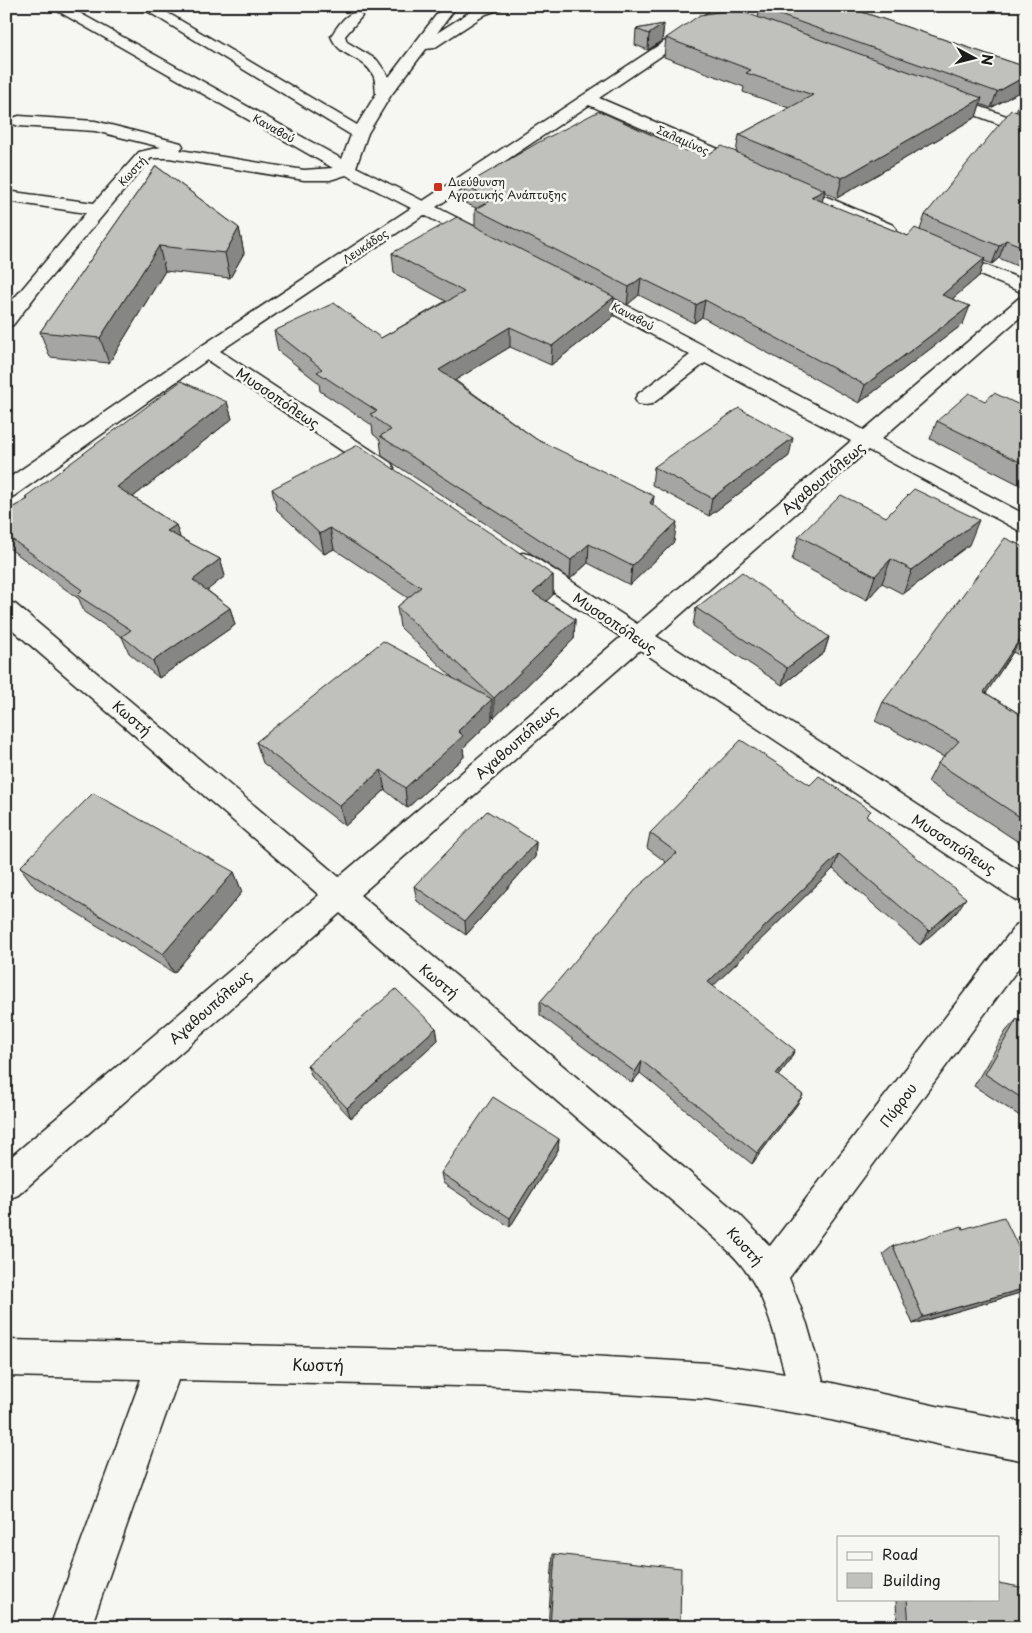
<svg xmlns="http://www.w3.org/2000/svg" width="1032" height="1633" viewBox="0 0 1032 1633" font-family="'Playpen Sans',sans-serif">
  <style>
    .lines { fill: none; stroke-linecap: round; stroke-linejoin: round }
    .minor-casing { stroke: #1c1c1c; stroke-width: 3 }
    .minor { fill: #f6f6f2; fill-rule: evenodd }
    .wall { fill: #a5a5a3; stroke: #1c1c1c }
    .shaded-wall { fill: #868684; stroke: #1c1c1c }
    .building { fill: #c0c0bd; stroke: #1c1c1c }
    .poi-dot { fill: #c8321e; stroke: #f6f6f2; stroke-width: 2 }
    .labels { text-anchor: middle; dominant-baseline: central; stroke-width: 5; stroke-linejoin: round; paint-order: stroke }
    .far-street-label { font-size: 11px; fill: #1c1c1c; stroke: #f6f6f2 }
    .far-poi-label { font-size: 11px; fill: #1c1c1c; stroke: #f6f6f2; text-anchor: start }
    .street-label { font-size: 14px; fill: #1c1c1c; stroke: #f6f6f2 }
    .near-street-label { font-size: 16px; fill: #1c1c1c; stroke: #f6f6f2 }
  </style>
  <rect width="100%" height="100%" fill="#f6f6f2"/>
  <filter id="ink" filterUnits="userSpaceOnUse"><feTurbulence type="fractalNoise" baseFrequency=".02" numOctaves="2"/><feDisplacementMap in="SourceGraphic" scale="10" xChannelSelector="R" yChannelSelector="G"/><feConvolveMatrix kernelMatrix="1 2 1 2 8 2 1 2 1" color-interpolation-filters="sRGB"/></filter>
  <g filter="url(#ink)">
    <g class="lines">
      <g class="minor-casing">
        <g id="minor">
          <path d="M49 6H67L342 159 351 135 139 6H156L357 125 376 94C375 88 376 80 373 75 364 56 339 58 331 36 338 26 347 10 360 13L362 16 345 36 347 42 377 60 389 77 443 6H457L437 33 476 8 503 6 501 9 486 14 434 48 426 49 391 95 368 133 356 167 423 201 718 6H735L599 98 751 163 753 167 751 171H739L589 105 436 207 489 234 492 238 489 242 483 243 477 242 424 215 220 351 391 463 394 468 391 473 383 475 375 473 207 360 14 496 6 498V480L200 347 411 208 346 175 330 180H304L169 158H151L40 290 13 325 6 327V308L86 213 6 201V191L94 203 139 152 161 147 95 131 19 126 13 124 11 121 13 118 19 116 95 121 181 143 183 146 180 150 304 170 333 168Z"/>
          <polygon points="942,93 1026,123 1026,134 937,101 934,98 937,95"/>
          <polygon points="789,181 893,225 896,229 893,233 887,234 881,233 783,190 780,186 783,182"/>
          <polygon points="947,250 1026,281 1026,294 941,259 938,255 941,251"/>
          <path d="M581 283 588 285 864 430 1019 298 1026 296V312L881 439 1026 515V533L1018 530 868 450 656 636 1026 875V903L1016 900 640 650 360 895 740 1215 770 1246 1016 925 1026 921V958L789 1278 807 1324 823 1381 941 1407 1026 1423V1461L941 1445 809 1415 708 1399 506 1387 178 1380 91 1627H50L141 1379 6 1376V1340L506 1351 708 1363 785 1374C775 1338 768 1300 745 1270 737 1258 726 1249 716 1239L340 913 18 1195 6 1200V1161L319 895 6 624V601L15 604 339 877 621 637 515 567 511 561 515 555 523 553 531 555 637 624 851 441 705 363 652 404 645 405 638 404 635 399 638 394 690 355 574 293 572 289 574 285Z"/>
        </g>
      </g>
      <use href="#minor" class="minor"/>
    </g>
    <g class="wall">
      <polygon points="760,8 856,10 1026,67 1026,88 991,108 980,104 976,117 837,198 824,192 822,202 908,236 920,230 925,215 1016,112 1020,99 1026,92 1026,270 999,258 992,264 984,261 979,276 952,299 963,324 859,403 702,317 694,323 639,295 627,305 614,298 613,317 551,365 510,347 455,380 536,439 653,505 674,542 630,585 588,563 570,579 382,456 380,440 373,434 372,425 320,391 319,383 278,351 274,331 381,338 446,301 394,273 392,253 475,226 475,209 476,208 465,203 464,186 687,151 710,153 736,152 739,135 789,108 743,92 744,87 664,57 666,38 758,18"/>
      <polygon points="664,24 662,41 648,50 635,45 636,29"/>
      <polygon points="156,166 239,228 244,253 230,278 165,271 109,363 50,357 40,332"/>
      <polygon points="985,401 1026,408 1026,488 930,439 937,421"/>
      <polygon points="227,402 232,419 133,497 176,525 180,538 220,559 225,576 207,590 230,608 235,625 159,678 129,653 122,637 84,612 79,599 6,546 6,511 27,500 25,497"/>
      <polygon points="789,456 709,516 652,485 654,467"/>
      <polygon points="272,489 553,575 553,595 546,601 575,619 574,639 494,718 492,715 492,720 463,748 464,757 407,808 385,790 345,826 263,763 256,742 453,678 400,627 397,607 408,598 334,549 324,554 277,510"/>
      <polygon points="886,517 969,545 903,594 882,583 867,600 792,560 799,536"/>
      <polygon points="1026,548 1026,653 1022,657 1013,652 986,693 1026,718 1026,847 928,782 938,763 944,757 875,721 883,702"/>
      <polygon points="696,608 829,637 824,653 782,685 693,626"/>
      <polygon points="810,785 868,818 957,912 920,945 833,869 713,986 789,1062 778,1076 803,1095 796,1106 752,1164 640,1073 632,1083 540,1015 540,1002 666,862 647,848 650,833"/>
      <polygon points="536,842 535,857 466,935 417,901 414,886"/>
      <polygon points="20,867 234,872 242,892 174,973 35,887"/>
      <polygon points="1017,1019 1026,1024 1026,1120 974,1086 1006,1031"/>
      <polygon points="436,1028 438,1040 351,1118 312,1077 307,1065"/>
      <polygon points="559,1139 558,1150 510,1227 443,1183 441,1173"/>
      <polygon points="1026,1219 1026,1235 1021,1233"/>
      <polygon points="963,1229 1023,1292 913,1324 883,1254 893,1246"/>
      <polygon points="553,1554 555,1554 680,1627 548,1627"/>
      <polygon points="896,1599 998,1599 1026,1627 897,1627"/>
    </g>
    <g class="shaded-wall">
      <polygon points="664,24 662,41 648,50 649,34"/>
      <polygon points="1026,76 1026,88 991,108 997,92"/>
      <polygon points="982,98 976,117 837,198 842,178"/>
      <polygon points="825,190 821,207 811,197"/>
      <polygon points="239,228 244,253 230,278 225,253"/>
      <polygon points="1006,240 999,258 992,264 999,246"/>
      <polygon points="159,246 165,271 109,363 100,338"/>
      <polygon points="985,258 979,276 936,313 942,295"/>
      <polygon points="641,278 639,295 627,305 629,287"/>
      <polygon points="614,297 613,317 551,365 552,346"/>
      <polygon points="705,300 702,317 694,323 696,305"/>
      <polygon points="970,306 963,324 859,403 865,385"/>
      <polygon points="510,327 510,347 441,389 439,370"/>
      <polygon points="227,402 232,419 124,504 117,487"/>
      <polygon points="793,438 789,456 709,516 712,498"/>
      <polygon points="654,496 652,515 650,503"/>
      <polygon points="979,520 969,545 903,594 912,570"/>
      <polygon points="677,522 674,542 630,585 632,566"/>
      <polygon points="176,525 182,543 167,531"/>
      <polygon points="330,528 334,549 324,554 320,534"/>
      <polygon points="589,544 588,563 570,579 571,560"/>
      <polygon points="220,559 225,576 199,597 193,580"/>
      <polygon points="891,559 882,583 867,600 875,576"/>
      <polygon points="553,575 553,595 533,613 533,593"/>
      <polygon points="230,608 235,625 159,678 153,661"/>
      <polygon points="575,619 574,639 494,718 494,698"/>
      <polygon points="1024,633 1013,652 974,712 984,692"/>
      <polygon points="829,637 824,653 782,685 787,668"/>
      <polygon points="492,699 492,720 463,748 464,757 407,808 405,788 458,731"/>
      <polygon points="381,770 385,790 345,826 340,806"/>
      <polygon points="536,842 535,857 466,935 465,921"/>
      <polygon points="839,854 833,869 704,995 708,982"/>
      <polygon points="234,872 242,892 174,973 163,954"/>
      <polygon points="966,898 957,912 920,945 929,931"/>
      <polygon points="436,1028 438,1040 351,1118 347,1108"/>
      <polygon points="795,1050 789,1062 770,1086 776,1074"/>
      <polygon points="642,1061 640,1073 632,1083 635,1072"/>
      <polygon points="803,1095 796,1106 752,1164 757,1153"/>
      <polygon points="559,1139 558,1150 510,1227 510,1218"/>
      <polygon points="1026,1288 1026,1290 1023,1292 913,1324 923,1317"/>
    </g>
    <g class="building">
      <polygon points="771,6 851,6 856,10 1026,67 1026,76 997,92 760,8"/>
      <polygon points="735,9 982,98 842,178 739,135 813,95 746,73 751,70 666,38 700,15"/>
      <polygon points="664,24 649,34 636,29"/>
      <polygon points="1026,92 1026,101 1020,99"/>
      <polygon points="1011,110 1026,115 1026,248 1006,240 999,246 925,215"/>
      <polygon points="599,111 687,151 694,146 710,153 722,146 825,190 811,197 908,236 915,228 985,258 942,295 970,306 865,385 705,300 696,305 641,278 629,287 475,209 494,199 464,186 539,142"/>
      <polygon points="156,166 239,228 225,253 159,246 100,338 40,332"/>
      <polygon points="457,217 614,297 552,346 510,327 439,370 536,439 654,496 650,503 677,522 632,566 589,544 571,560 380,436 391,430 370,414 377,411 317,372 322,369 274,331 334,303 381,338 464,292 392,253"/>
      <polygon points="181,381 227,402 117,487 176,525 167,531 220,559 193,580 230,608 153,661 122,636 131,630 77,595 82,590 6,535 6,511 28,499 25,497"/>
      <polygon points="969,393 985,401 994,393 1026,408 1026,465 937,421"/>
      <polygon points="739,408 793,438 712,498 654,467"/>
      <polygon points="358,445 553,575 533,593 575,619 494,698 397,607 421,587 330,528 320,534 272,489"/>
      <polygon points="914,489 979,520 912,570 891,559 875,576 799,536 841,495 886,517"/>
      <polygon points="1005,538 1026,548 1026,634 1024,633 984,692 1026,718 1026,821 938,763 959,741 883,702"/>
      <polygon points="742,572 829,637 787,668 696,608"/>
      <polygon points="383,641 492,699 458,731 463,736 405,788 381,770 340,806 256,742"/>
      <polygon points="741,740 810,785 819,776 871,811 866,816 966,898 929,931 839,854 708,982 795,1050 776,1074 803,1095 757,1153 642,1061 635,1072 540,1002 638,887 677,853 650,833"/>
      <polygon points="93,793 234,872 163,954 20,867"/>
      <polygon points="487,811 536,842 465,921 414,886"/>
      <polygon points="396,989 436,1028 347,1108 307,1065"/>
      <polygon points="1017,1019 1026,1024 1026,1101 985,1074"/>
      <polygon points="493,1097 559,1139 510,1218 441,1173"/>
      <polygon points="1004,1217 1026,1263 1026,1288 923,1317 893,1246 962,1226 963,1229"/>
      <polygon points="555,1554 681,1568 680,1627 550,1627"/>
      <polygon points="998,1583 1026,1588 1026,1627 909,1627 907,1599 998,1599"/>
    </g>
  </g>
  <rect class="poi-dot" x="433" y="182" width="10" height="10" rx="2.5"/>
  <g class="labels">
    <g class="far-street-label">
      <text transform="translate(274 128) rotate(29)">Καναβού</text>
      <text transform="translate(683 140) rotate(24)">Σαλαμίνος</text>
      <text transform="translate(132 171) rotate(-47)">Κωστή</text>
      <text transform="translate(365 246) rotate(-34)">Λευκάδος</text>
      <text transform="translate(633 316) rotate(28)">Καναβού</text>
    </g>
    <g class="far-poi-label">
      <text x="448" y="181">Διεύθυνση<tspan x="448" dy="13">Αγροτικής Ανάπτυξης</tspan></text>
    </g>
    <g class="street-label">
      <text transform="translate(278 398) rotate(34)">Μυσσοπόλεως</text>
      <text transform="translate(823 478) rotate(-40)">Αγαθουπόλεως</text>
      <text transform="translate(615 623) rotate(34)">Μυσσοπόλεως</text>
      <text transform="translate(132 718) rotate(41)">Κωστή</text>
      <text transform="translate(516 742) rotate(-41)">Αγαθουπόλεως</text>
      <text transform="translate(954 844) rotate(33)">Μυσσοπόλεως</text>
      <text transform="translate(439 981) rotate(40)">Κωστή</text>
      <text transform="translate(210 1007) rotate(-41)">Αγαθουπόλεως</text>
      <text transform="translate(898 1105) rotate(-53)">Πύρρου</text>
      <text transform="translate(745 1246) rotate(48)">Κωστή</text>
    </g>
    <g class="near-street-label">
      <text transform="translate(318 1364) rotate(1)">Κωστή</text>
    </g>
  </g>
  <rect width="1032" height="1633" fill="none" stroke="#f6f6f2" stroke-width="25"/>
  <rect x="12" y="12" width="1007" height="1608" fill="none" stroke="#1c1c1c" stroke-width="2" filter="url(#ink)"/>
  <rect x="837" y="1536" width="162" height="65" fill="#f6f6f2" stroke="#9f9f9c"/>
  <rect x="847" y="1552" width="25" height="8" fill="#f6f6f2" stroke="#9f9f9c"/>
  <text x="882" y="1560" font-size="15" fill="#1c1c1c">Road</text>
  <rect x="847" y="1573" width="25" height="15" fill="#c0c0bd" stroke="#9f9f9c"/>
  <text x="882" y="1586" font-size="15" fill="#1c1c1c">Building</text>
  <g transform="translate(974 58) rotate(97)" stroke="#f6f6f2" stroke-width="4" paint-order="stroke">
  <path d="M0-4L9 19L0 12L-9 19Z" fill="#1c1c1c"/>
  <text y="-8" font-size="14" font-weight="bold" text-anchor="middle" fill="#1c1c1c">N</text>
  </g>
</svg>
